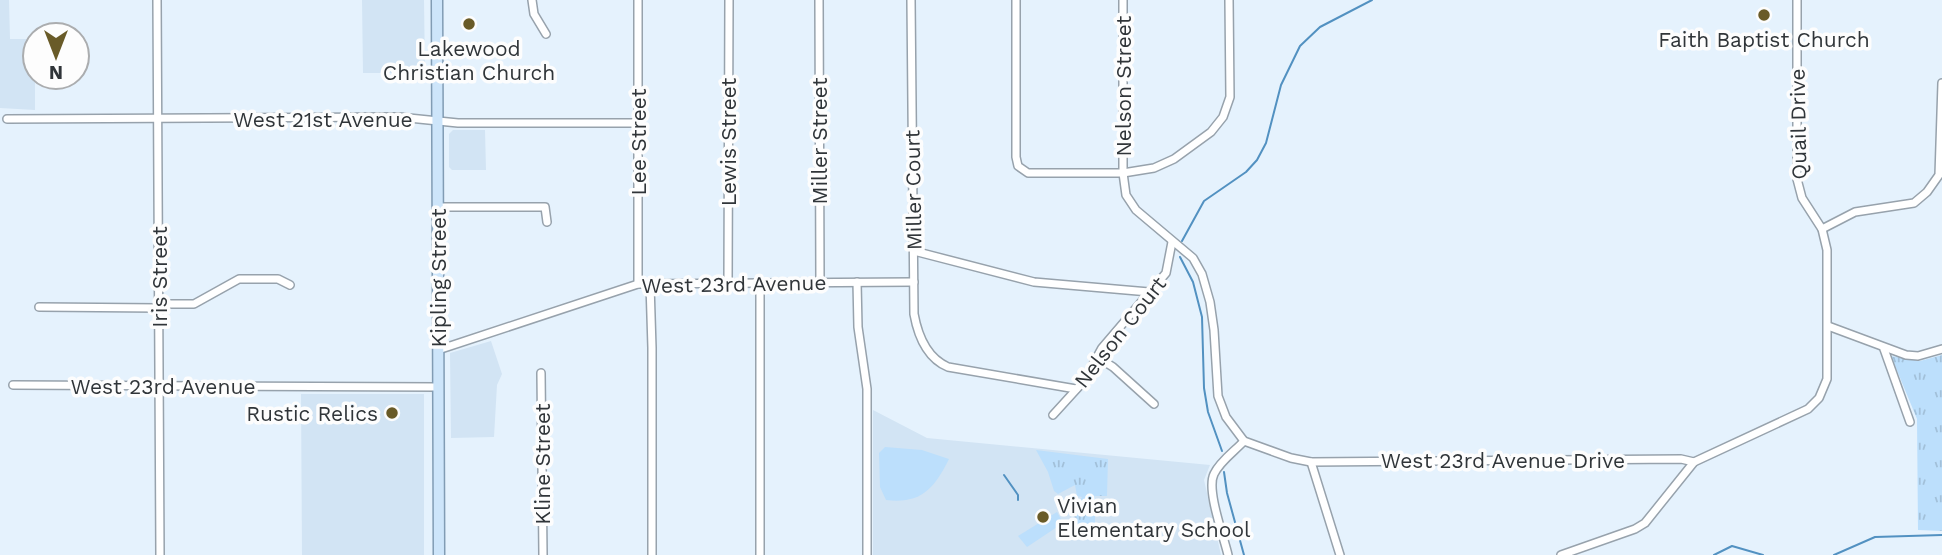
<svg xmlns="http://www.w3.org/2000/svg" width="1942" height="555" viewBox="0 0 1942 555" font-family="'Work Sans',sans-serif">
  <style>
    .built { fill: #d2e4f4 }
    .green { fill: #bcdffc }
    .park { fill: url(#park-tufts) }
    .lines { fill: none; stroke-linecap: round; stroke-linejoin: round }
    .stream { stroke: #5291c1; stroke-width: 2 }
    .minor-casing { stroke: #97a2ac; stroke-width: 10 }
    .primary-casing { stroke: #819cb4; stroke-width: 13 }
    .minor { stroke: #fff; stroke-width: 7 }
    .primary { stroke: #cde5fa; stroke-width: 10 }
    .poi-dot { fill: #695b28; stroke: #fdfdfd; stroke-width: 2.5 }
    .labels { text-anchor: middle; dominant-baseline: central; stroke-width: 7; stroke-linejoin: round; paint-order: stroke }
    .poi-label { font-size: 21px; fill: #303539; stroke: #fdfdfd }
    .street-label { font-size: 21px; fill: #303539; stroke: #fdfdfd }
  </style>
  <defs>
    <pattern id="park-tufts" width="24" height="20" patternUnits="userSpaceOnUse" patternTransform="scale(1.75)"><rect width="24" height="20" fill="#bcdffc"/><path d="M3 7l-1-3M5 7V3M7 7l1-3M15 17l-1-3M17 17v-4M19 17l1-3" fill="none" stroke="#a2c0d9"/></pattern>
  </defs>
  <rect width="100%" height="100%" fill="#e5f2fd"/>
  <g class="built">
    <polygon points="0,0 9,0 10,39 35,39 35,110 0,108"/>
    <polygon points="362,0 424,0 425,73 363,73"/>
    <polygon points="453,130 485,130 486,170 452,170 449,167 449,134"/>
    <polygon points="491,341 502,374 497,385 494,437 451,438 450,353"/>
    <polygon points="301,394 424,394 424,555 302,555"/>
    <polygon points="873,410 927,438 1210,465 1204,480 1221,555 873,555"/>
  </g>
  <g class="green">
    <path d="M885 447 922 450 949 459C934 489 921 504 886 500L880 487 879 453Z"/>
    <polygon points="1057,512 1063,523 1027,547 1018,536"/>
  </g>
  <g class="park">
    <polygon points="1942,355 1942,531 1918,530 1917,419 1891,356 1920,361"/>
    <polygon points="1036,450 1108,459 1107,496 1095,496 1095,529 1084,533 1073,519 1075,508 1082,497 1077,496 1075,485 1058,494 1054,491 1048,472"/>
  </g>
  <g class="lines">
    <g class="stream">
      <polyline points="1182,241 1204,201 1246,172 1257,160 1266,143 1281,85 1300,46 1320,27 1372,0"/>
      <polyline points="1180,257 1193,282 1202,317 1204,388 1208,412 1222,451"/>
      <polyline points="1224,472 1227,493 1244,555"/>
      <polyline points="1004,475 1018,495 1018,500"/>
      <polyline points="1714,555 1732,546 1763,555"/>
      <polyline points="1834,555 1875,537 1942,535"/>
    </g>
    <g class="minor-casing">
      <g id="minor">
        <polyline points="157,0 160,555"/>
        <polyline points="532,0 534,14 546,34"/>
        <polyline points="638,0 638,284"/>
        <polyline points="819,0 820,282"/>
        <path d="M911 0 914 314C918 336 927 358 948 367L1076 389"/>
        <polyline points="1016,0 1016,157 1018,166 1028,173 1123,173 1154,168 1174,159 1211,132 1223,117 1230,97 1229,0"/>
        <polyline points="1123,0 1123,173 1126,195 1136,210 1193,258 1202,274 1210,302 1214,330 1218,396 1226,417 1244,441 1291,458 1311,462 1681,459 1694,462"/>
        <polyline points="7,119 399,117 458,123 638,123"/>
        <polyline points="437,207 545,207 547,222"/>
        <polyline points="1822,229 1855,212 1914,203 1927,192 1939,175 1942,83"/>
        <polyline points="914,251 1034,282 1149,292"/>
        <polyline points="857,282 858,327 867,389 867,555"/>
        <polyline points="650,284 652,348 652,555"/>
        <polyline points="728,284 729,0"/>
        <polyline points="159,304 194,304 239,279 278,279 290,285"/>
        <polyline points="39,307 159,308"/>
        <polyline points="1828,326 1906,355 1918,356 1942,349"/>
        <polyline points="1884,349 1910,422"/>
        <polyline points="438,350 638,284 914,282"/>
        <polyline points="1097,357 1113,367 1154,404"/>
        <polyline points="541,373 543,555"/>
        <polyline points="13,385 438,387"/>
        <polyline points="1053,415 1084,381 1102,348 1166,273 1172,242"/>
        <polyline points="1311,462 1340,555"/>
        <polyline points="760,555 760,283"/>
        <path d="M1228 555C1224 537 1206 490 1214 474 1220 461 1235 451 1244 441"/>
        <polyline points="1561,555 1635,529 1645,523 1694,462 1808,409 1819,398 1827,379 1827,250 1822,229 1802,198 1797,179 1797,0"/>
      </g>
    </g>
    <g class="primary-casing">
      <polyline id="primary" points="437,0 439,555"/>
    </g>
    <use href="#minor" class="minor"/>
    <use href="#primary" class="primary"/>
  </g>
  <g class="poi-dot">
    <circle cx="1764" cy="15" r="7"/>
    <circle cx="469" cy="24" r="7"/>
    <circle cx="392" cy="413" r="7"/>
    <circle cx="1043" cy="517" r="7"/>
  </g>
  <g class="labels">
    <g class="poi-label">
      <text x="1764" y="39">Faith Baptist Church</text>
      <text x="469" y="48">Lakewood<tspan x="469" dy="24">Christian Church</tspan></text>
      <text x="378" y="413" text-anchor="end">Rustic Relics</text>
      <text x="1057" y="505" text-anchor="start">Vivian<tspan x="1057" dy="24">Elementary School</tspan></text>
    </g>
    <g class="street-label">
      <text transform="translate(1123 86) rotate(-90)">Nelson Street</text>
      <text x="323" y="119">West 21st Avenue</text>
      <text transform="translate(1798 124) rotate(-91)">Quail Drive</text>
      <text transform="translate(819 141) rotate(-90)">Miller Street</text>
      <text transform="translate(638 142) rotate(-90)">Lee Street</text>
      <text transform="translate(728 142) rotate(-90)">Lewis Street</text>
      <text transform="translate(913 190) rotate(-91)">Miller Court</text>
      <text transform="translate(159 277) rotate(-90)">Iris Street</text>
      <text transform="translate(438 278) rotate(-90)">Kipling Street</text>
      <text transform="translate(734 284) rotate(-1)">West 23rd Avenue</text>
      <text transform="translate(1120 332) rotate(-52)">Nelson Court</text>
      <text x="163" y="386">West 23rd Avenue</text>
      <text x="1503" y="460">West 23rd Avenue Drive</text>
      <text transform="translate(542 464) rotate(-90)">Kline Street</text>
    </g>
  </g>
  <g transform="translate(56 56) rotate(180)"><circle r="33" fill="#fdfdfd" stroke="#abadaf" stroke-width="2"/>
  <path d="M0-5L12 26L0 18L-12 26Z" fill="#695b28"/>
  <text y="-10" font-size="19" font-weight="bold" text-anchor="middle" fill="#303539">N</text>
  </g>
</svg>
